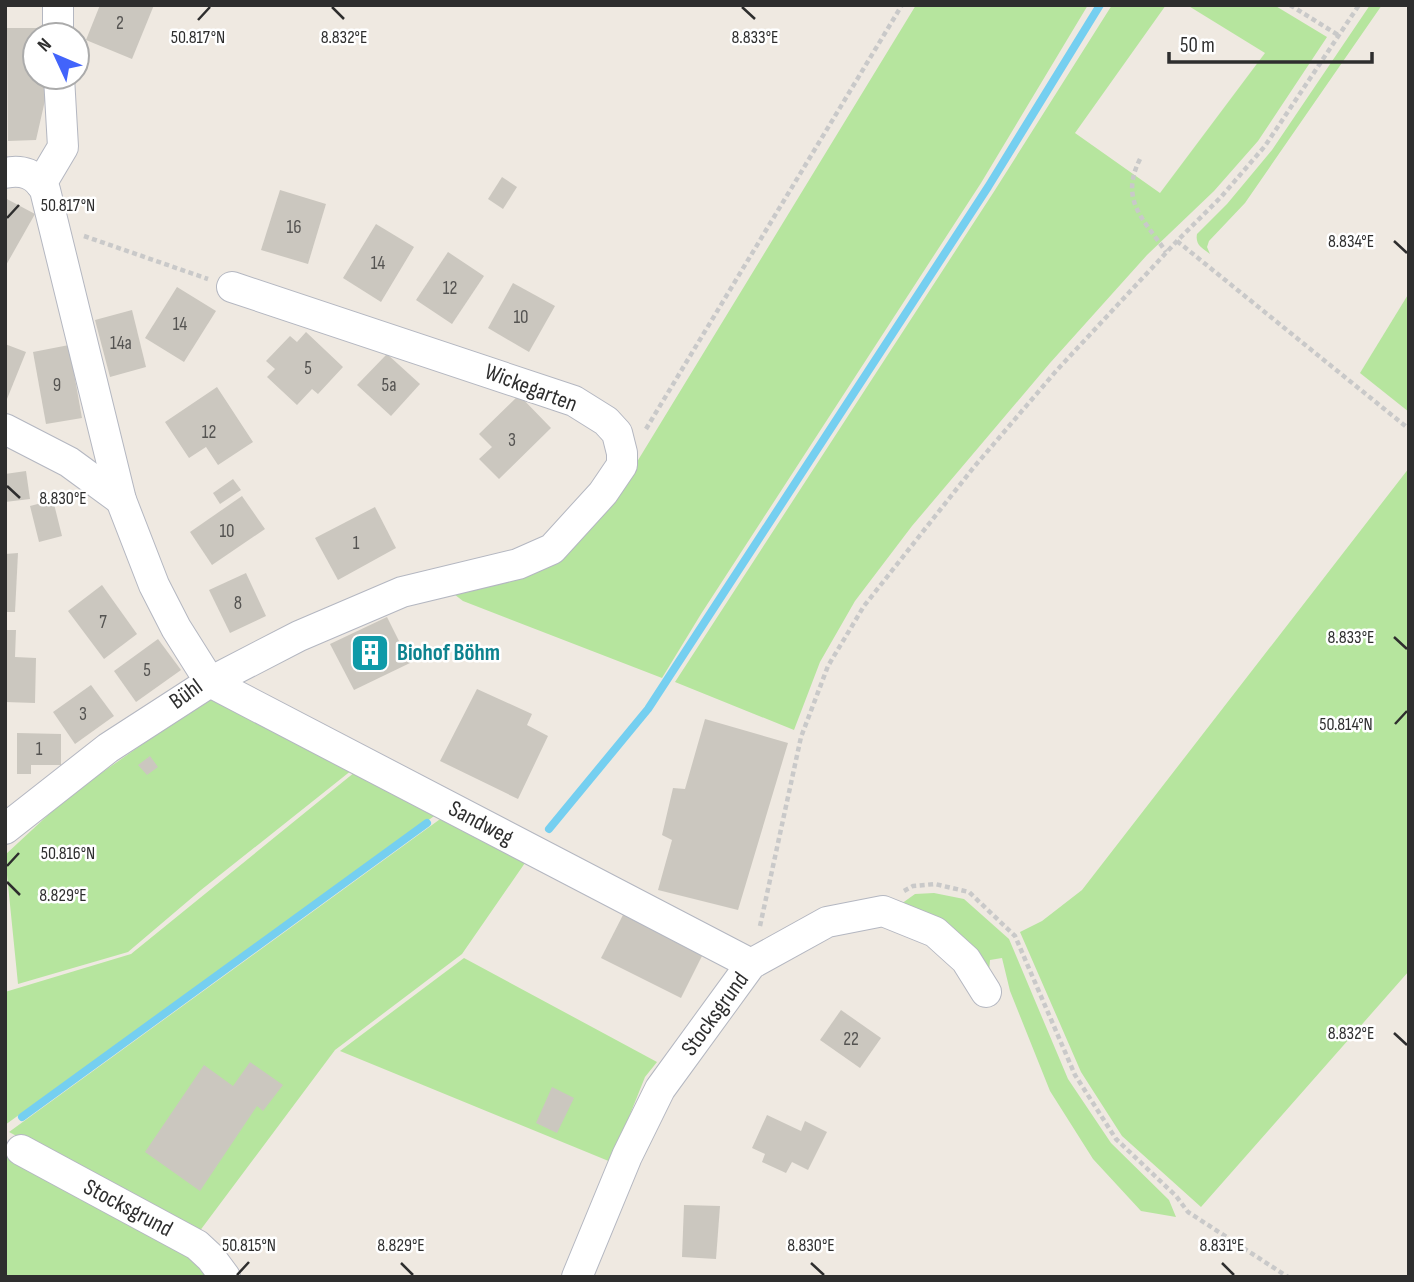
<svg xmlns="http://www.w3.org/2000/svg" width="1414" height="1282" viewBox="0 0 1414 1282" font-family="'Sofia Sans Condensed',sans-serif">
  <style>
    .green { fill: #b6e59e }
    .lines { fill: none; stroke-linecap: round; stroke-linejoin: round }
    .stream { stroke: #75cff0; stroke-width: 8 }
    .building { fill: #cbc7bf }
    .street-casing { stroke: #b4b7c1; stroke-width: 32 }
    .path { stroke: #c9c9c9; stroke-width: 4.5; stroke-dasharray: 5 3.5; stroke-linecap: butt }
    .street { stroke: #fff; stroke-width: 30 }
    .ticks { fill: none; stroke: #2e2e2e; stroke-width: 2.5 }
    .labels { text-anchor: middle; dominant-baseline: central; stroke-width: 5; stroke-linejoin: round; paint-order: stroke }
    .number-label { font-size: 19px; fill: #555452 }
    .street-label { font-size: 23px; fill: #2e2e2e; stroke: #fff }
    .culture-label { font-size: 23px; font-weight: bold; fill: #0d838f; stroke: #fff; text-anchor: start }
    .ticks-label { font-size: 18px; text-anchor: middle; fill: #2e2e2e; stroke: #fff; stroke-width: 5; stroke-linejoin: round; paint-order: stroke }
  </style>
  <rect width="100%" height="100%" fill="#efe9e1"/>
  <g class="green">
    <polygon points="916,5 1088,5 981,183 701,614 662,678 463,601 450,591 520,572 632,470"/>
    <polygon points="1112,5 1166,5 1075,133 1160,193 1265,53 1187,5 1274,5 1327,37 1258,141 1214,191 1147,255 1050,363 912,526 855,601 820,662 794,730 675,682 995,190"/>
    <path d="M1370 5H1382L1245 203 1209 241 1207 247 1210 254C1202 248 1195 245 1197 234L1227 204 1272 150Z"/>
    <polygon points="1409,293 1409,412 1360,373"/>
    <polygon points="1409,468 1409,971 1201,1207 1122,1136 1081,1072 1020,932 1042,921 1082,890"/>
    <polygon points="210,697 352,770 201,890 128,952 18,984 5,855 61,803 97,776"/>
    <polygon points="355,772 437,814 5,1125 5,992 131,954"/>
    <polygon points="443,817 527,860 462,954 335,1050 199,1232 9,1132"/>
    <polygon points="934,893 964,899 1009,939 1068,1079 1111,1143 1169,1200 1176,1217 1141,1211 1093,1159 1050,1091 1010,991 1002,958 990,960 989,972 901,904 915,894"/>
    <polygon points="464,958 657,1062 645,1077 611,1162 340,1051"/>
    <polygon points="5,1151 167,1240 213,1277 5,1277"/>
  </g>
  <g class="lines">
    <g class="stream">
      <polyline points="549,829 648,709 988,187 1100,5"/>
      <polyline points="22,1117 427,823"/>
    </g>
  </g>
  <g class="building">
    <polygon points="100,5 154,5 132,59 86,40"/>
    <polygon points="7,28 38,28 39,35 35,35 35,77 46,77 46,96 36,140 8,141"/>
    <polygon points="502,177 517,187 503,209 488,199"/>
    <polygon points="280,190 326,204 308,264 261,250"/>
    <polygon points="5,198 35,214 5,267"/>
    <polygon points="376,224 414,247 381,302 343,278"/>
    <polygon points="448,252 484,276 452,324 416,300"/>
    <polygon points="513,283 555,306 529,352 488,328"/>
    <polygon points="177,287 216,311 184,362 145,338"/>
    <polygon points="132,310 146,367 110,377 95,320"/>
    <polygon points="306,332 343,367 318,394 312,389 297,405 267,377 275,369 266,361 290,336 297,342"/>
    <polygon points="5,344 26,352 7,399 5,398"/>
    <polygon points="69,345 82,418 46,424 33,352"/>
    <polygon points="387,354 420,384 391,416 357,385"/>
    <polygon points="217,387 253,442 218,465 206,447 189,458 165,422"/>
    <polygon points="519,395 551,428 499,479 479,459 492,447 479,434"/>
    <polygon points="26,471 30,499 5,502 5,474"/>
    <polygon points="233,479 241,490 220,504 213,493"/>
    <polygon points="242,496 265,529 212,565 190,532"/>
    <polygon points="53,500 62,536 39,542 30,506"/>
    <polygon points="375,507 396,548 338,580 315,538"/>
    <polygon points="18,553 15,612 5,612 5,554"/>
    <polygon points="246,573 266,616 230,633 209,590"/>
    <polygon points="102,585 137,634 104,659 68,611"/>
    <polygon points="387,617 410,663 354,690 330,644"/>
    <polygon points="5,630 16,630 15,657 36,658 35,703 5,702"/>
    <polygon points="158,639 181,670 136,702 114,671"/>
    <polygon points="91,685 114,716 75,744 53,712"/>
    <polygon points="477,689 532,714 527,725 548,736 518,799 440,761"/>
    <polygon points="705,719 788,743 738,910 658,890 672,840 662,835 673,788 685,789"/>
    <polygon points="17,733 61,734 61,765 31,765 31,774 17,774"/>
    <polygon points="150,756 158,767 147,775 138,765"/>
    <polygon points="624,913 703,954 681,998 601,958"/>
    <polygon points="841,1010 881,1038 860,1068 820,1040"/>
    <polygon points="250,1062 283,1085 263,1111 257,1106 200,1191 145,1152 204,1065 233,1086"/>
    <polygon points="552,1087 574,1098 557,1133 536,1123"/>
    <polygon points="767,1115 801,1131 805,1121 827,1132 808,1170 792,1162 786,1173 762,1162 765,1154 752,1148"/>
    <polygon points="684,1205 720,1206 716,1259 682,1257"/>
  </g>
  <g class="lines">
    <g class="street-casing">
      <g id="street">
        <polyline points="58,5 58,35"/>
        <path d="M5 173C22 169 36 174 45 190L121 500 154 585 176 628 210 682 108 748 5 829"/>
        <polyline points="41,184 63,147 59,77"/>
        <polyline points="5,429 69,462 121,500"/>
        <polyline points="210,682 299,636 402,592 518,564 552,549 603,493 622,465 622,453 617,433 606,421 574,401 232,287"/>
        <polyline points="210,682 751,964"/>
        <polyline points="21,1150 197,1245 211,1258 225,1277"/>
        <polyline points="577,1277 627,1156 660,1089 751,964 827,922 883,911 935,932 966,960 986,992"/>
      </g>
    </g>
    <g class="path">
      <polyline points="1290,5 1338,35"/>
      <path d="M1140 159C1119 201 1144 219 1166 252"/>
      <polyline points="84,236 208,279"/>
      <polyline points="1177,241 1409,429"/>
      <polyline points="646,429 902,5"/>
      <polyline points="904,891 913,886 935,884 969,892 1015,936 1075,1075 1116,1139 1176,1196 1188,1212 1288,1277"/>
      <polyline points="760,926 801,737 828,666 864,606 974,467 1057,370 1177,241 1221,197 1265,146 1359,5"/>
    </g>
    <use href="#street" class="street"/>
  </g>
  <path class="ticks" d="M332 7 344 19M742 7 755 19M198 20 210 7M7 218 19 205M1394 241 1407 253M7 486 20 498M1394 637 1407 649M1395 724 1407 711M7 866 19 853M7 882 20 895M1394 1033 1407 1045M401 1263 413 1275M811 1263 824 1275M1222 1263 1234 1275M237 1275 249 1262"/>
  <defs>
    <g id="building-square" transform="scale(2.0125)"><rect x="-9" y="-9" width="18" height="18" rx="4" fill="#0f9aa8" stroke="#fff"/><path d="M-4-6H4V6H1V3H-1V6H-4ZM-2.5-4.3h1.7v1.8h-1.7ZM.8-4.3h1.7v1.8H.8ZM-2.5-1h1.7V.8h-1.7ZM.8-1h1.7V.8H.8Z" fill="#fff"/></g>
  </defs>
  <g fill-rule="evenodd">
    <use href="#building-square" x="370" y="653"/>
  </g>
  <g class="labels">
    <g class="number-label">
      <text x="120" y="23">2</text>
      <text x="294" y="227">16</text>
      <text x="378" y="263">14</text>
      <text x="450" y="288">12</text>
      <text x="521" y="317">10</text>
      <text x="180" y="324">14</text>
      <text x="121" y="343">14a</text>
      <text x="308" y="368">5</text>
      <text x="57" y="385">9</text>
      <text x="389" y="385">5a</text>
      <text x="209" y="432">12</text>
      <text x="512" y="440">3</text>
      <text x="227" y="531">10</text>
      <text x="356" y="543">1</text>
      <text x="238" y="603">8</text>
      <text x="103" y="622">7</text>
      <text x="147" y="670">5</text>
      <text x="83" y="714">3</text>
      <text x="39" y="749">1</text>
      <text x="851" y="1039">22</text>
    </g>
    <g class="street-label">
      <text transform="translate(531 388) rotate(21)">Wickegarten</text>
      <text transform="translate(186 694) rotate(-36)">Bühl</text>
      <text transform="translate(481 823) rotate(28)">Sandweg</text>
      <text transform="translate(715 1014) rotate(-54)">Stocksgrund</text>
      <text transform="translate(128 1208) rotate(28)">Stocksgrund</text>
    </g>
    <g class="culture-label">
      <text x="397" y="653">Biohof Böhm</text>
    </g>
  </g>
  <g class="ticks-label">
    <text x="344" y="43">8.832°E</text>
    <text x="755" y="43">8.833°E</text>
    <text x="198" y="43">50.817°N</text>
    <text x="68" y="211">50.817°N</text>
    <text x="1351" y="247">8.834°E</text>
    <text x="63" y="504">8.830°E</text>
    <text x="1351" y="643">8.833°E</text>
    <text x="1346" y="730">50.814°N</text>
    <text x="68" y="859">50.816°N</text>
    <text x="63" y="901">8.829°E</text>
    <text x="1351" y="1039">8.832°E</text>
    <text x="249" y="1251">50.815°N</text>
    <text x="401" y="1251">8.829°E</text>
    <text x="811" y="1251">8.830°E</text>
    <text x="1222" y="1251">8.831°E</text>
  </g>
  <rect width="1414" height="1282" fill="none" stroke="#2e2e2e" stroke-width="14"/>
  <g transform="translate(56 56) rotate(314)"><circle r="33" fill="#ffffff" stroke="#ababab" stroke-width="2"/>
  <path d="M0-5L12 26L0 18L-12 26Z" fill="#4264fb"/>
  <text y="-10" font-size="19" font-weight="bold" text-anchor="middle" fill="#2e2e2e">N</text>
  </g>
  <path d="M1169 52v10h203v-10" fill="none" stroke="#2e2e2e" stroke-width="3.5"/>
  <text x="1180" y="52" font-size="21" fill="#2e2e2e" stroke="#ffffff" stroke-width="5" paint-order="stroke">50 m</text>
</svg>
